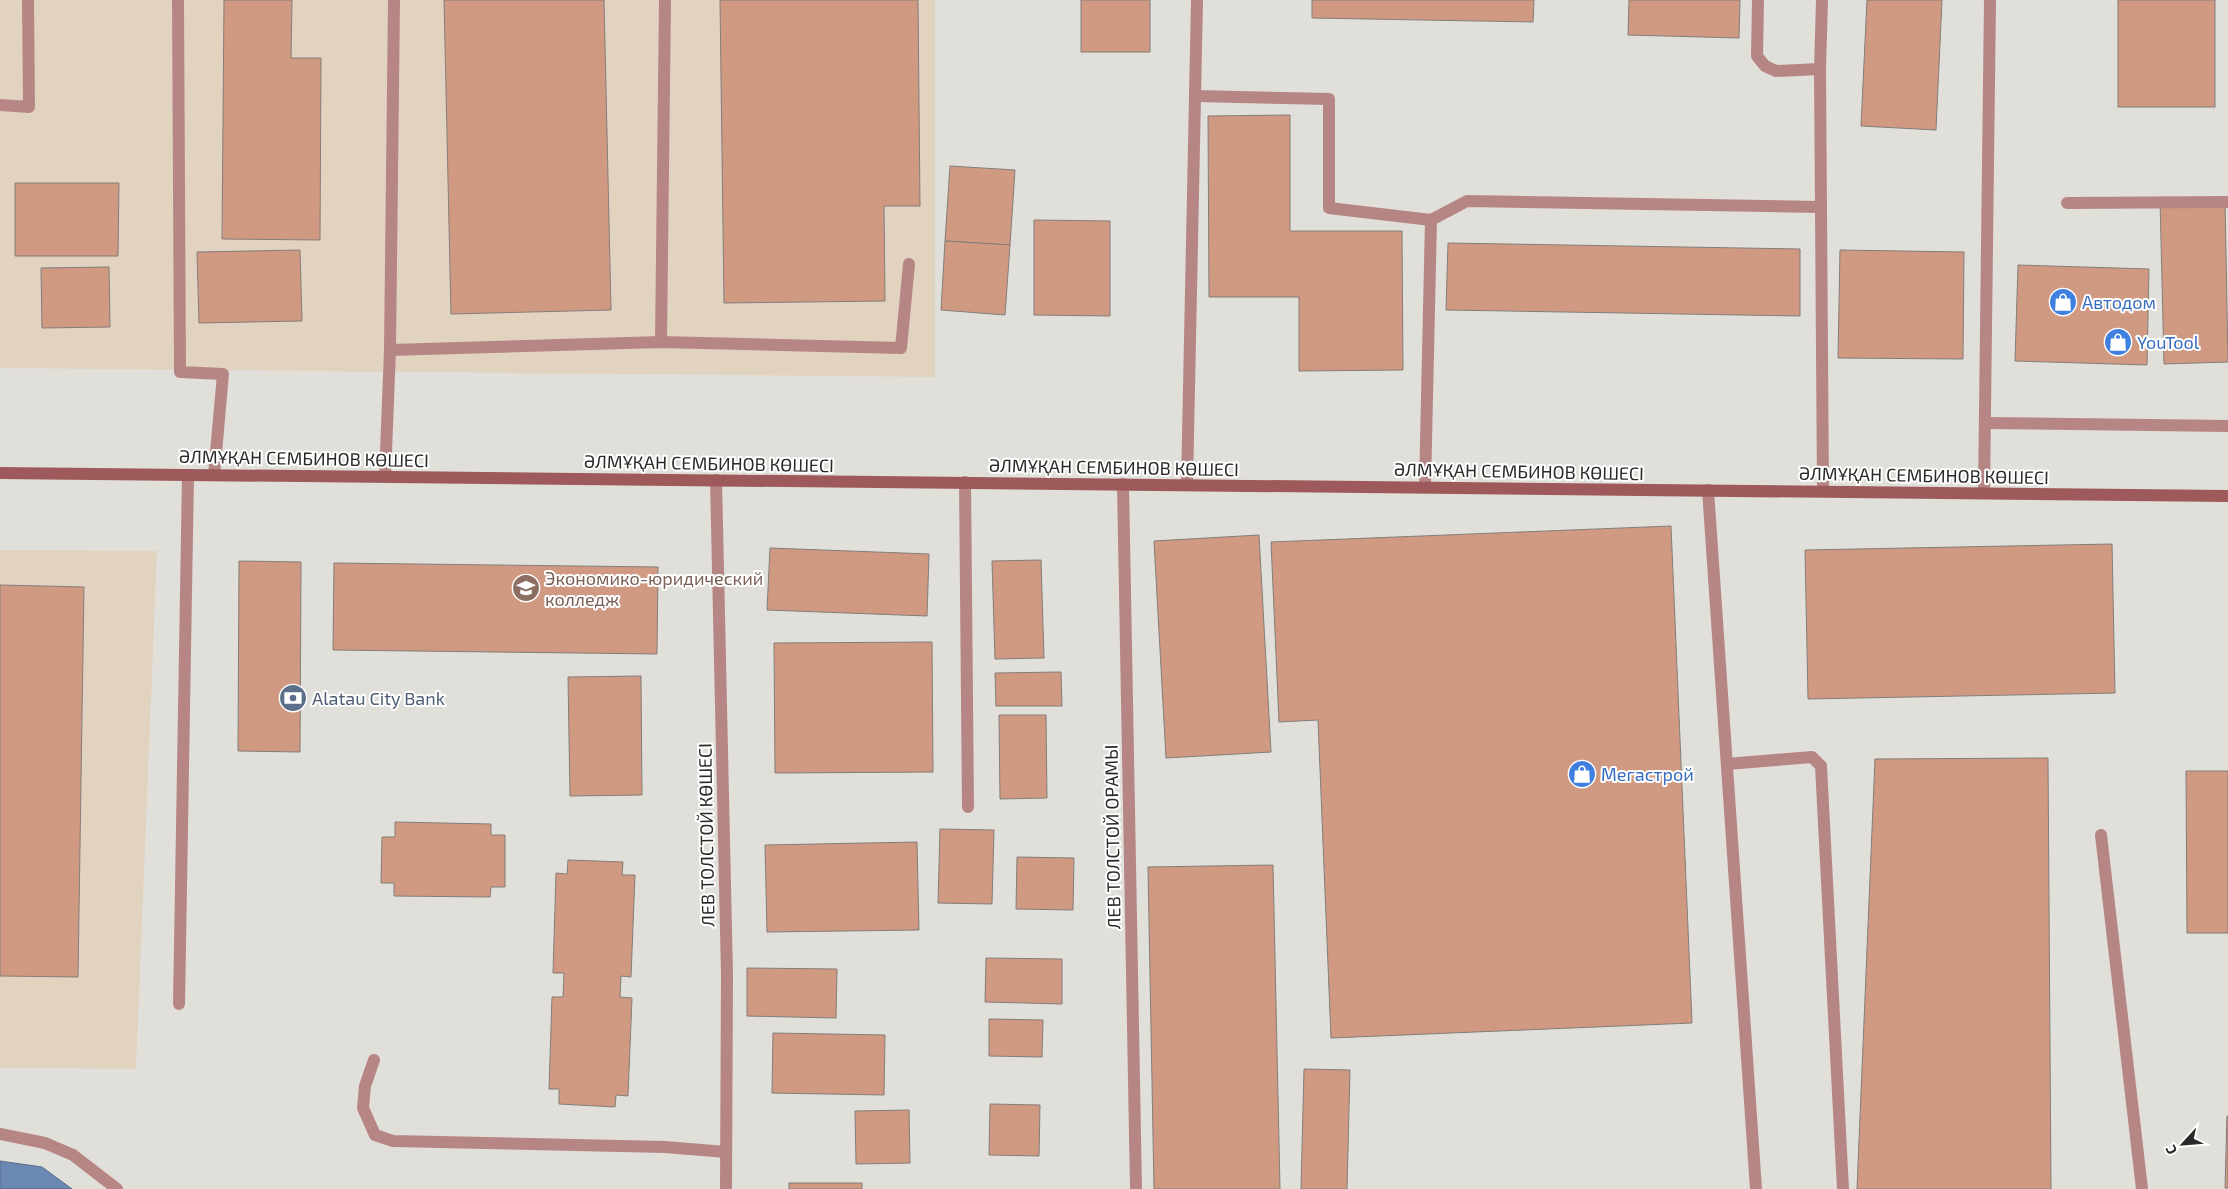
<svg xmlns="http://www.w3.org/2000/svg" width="2228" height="1189" viewBox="0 0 2228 1189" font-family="'Exo 2',sans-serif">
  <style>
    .industrial { fill: #e2d3c1 }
    .water { fill: #6b88b3; stroke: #586c89 }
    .building { fill: #d09a82; stroke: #837d7b }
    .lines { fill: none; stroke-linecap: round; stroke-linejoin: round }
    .lane { stroke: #b68685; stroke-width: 12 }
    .street { stroke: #b68685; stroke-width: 12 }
    .secondary { stroke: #9e5a5a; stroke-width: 12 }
    .labels { text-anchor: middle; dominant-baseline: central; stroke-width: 4; stroke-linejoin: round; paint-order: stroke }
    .shop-label { font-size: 18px; fill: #366cbe; stroke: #fff; text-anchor: start }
    .street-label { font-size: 18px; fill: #2b2a28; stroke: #fff }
    .education-label { font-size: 18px; fill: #785e54; stroke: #fff; text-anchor: start }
    .service-label { font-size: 18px; fill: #4e5e75; stroke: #fff; text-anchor: start }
  </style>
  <rect width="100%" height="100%" fill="#e1dfd9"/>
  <g class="industrial">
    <polygon points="0,0 935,0 935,377 0,368"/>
    <polygon points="0,550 157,551 136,1069 0,1068"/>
  </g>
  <polygon class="water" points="0,1161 42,1167 72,1189 0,1189"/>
  <g class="building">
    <polygon points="224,0 292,0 291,58 321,58 320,240 222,239"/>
    <polygon points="444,0 604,0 611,310 451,314"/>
    <polygon points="720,0 918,0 920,206 884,206 885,301 724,303"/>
    <rect x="1081" y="0" width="69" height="52"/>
    <polygon points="1312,0 1534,0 1533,22 1312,18"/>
    <polygon points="1629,0 1740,0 1739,38 1628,35"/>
    <polygon points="1867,0 1942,0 1936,130 1861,126"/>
    <rect x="2118" y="0" width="97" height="107"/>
    <polygon points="1290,115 1290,231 1402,231 1403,370 1299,371 1299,297 1209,297 1208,116"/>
    <polygon points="950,166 1015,170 1010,245 945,241"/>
    <polygon points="15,183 119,183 118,256 15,256"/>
    <polygon points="2225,197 2228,362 2164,364 2160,199"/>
    <polygon points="1034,220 1110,221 1110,316 1034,315"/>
    <polygon points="945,241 1010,245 1005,315 941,310"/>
    <polygon points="1448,243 1800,249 1800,316 1446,310"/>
    <polygon points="300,250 302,321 199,323 197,252"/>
    <polygon points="1840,250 1964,252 1963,359 1838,358"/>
    <polygon points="2018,265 2149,269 2147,365 2015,361"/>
    <polygon points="109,267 110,327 42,328 41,268"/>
    <polygon points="1671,526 1692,1023 1331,1038 1318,720 1279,722 1271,542"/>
    <polygon points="1259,535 1271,752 1166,758 1154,541"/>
    <polygon points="2112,544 2115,693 1808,699 1805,550"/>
    <polygon points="770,548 929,554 927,616 767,610"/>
    <polygon points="1041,560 1044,658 995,659 992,561"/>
    <polygon points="239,561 301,562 300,752 238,751"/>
    <polygon points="334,563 658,567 657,654 333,650"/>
    <polygon points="0,585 84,587 78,977 0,976"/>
    <polygon points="932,642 933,772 775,773 774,643"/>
    <polygon points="1061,672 1062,706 996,706 995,673"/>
    <polygon points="641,676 642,795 570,796 568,677"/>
    <polygon points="999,715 1046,715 1047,798 1000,799"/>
    <polygon points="2048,758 2051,1189 1857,1189 1875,759"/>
    <polygon points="2186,771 2228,771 2228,933 2187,933"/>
    <polygon points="395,822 491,824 491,835 505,835 505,887 491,887 490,897 394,896 394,883 381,883 382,837 395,837"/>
    <polygon points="940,829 994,830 992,904 938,903"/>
    <polygon points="917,842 919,930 767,932 765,845"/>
    <polygon points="1017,857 1074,858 1073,910 1016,909"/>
    <polygon points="568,860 623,862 622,875 635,875 631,977 621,976 620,997 632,998 628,1096 616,1095 615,1107 559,1104 559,1089 549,1089 552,997 563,997 564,973 553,973 556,873 567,874"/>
    <polygon points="1273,865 1280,1189 1154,1189 1148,867"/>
    <polygon points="986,958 1062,959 1062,1004 985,1002"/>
    <polygon points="747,968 837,969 836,1018 747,1016"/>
    <polygon points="989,1019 1043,1020 1042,1057 989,1056"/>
    <polygon points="773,1033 885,1035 884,1095 772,1093"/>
    <polygon points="1304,1069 1350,1070 1347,1189 1301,1189"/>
    <polygon points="990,1104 1040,1105 1039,1156 989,1155"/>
    <polygon points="909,1110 910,1163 856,1164 855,1111"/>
    <polygon points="2227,1116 2228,1116 2228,1188 2225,1188"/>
    <rect x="789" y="1183" width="73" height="6"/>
  </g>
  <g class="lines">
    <g class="lane">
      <polyline points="178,0 180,372 223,374 214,475"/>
      <polyline points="1758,0 1757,56 1765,66 1776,71 1820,69"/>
      <polyline points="1822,0 1820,69 1823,491"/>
      <polyline points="0,105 29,107 28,0"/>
      <polyline points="2067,203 2228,202"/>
      <polyline points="661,342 665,0"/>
      <polyline points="390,350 661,342 901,348 909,264"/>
      <polyline points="1985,423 2228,426"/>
      <polyline points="385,477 390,350 394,0"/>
      <polyline points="965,482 968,807"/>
      <polyline points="1187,485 1197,0"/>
      <polyline points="1708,490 1756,1189"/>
      <polyline points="1984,493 1990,0"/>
      <polyline points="1727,764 1812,757 1821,766 1843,1189"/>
      <polyline points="2101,835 2142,1189"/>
      <polyline points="179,1004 188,475"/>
      <polyline points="374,1060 365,1086 363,1108 375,1135 393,1141 665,1147 726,1152"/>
      <polyline points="0,1134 45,1143 73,1155 117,1189"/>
    </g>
    <g class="street">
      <polyline points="1195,96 1329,99 1329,208 1431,220 1467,201 1821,207"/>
      <polyline points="716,480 727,975 726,1189"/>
      <polyline points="1123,484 1136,1189"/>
      <polyline points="1425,487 1431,220"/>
    </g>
    <polyline class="secondary" points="0,473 2228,496"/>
  </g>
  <defs>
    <g id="shop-disc" transform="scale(1.4375)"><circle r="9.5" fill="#3f7fe0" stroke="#fff"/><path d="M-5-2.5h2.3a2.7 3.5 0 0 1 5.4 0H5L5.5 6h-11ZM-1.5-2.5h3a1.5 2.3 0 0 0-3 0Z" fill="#fff"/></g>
    <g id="university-disc" transform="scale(1.4375)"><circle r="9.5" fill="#8d6e63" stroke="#fff"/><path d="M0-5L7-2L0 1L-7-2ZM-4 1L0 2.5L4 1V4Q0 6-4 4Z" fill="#fff"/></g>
    <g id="bank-disc" transform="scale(1.4375)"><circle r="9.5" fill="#5c6f8a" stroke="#fff"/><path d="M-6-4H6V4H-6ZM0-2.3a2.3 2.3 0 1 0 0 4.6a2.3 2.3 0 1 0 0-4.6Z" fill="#fff"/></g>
  </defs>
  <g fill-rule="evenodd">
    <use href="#shop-disc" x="2063" y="302"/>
    <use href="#shop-disc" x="2118" y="342"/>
    <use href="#university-disc" x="526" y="588"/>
    <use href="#bank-disc" x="293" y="698"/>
    <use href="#shop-disc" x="1582" y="774"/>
  </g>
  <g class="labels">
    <g class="shop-label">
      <text x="2082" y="302">Автодом</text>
      <text x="2137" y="342">YouTool</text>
      <text x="1601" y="774">Мегастрой</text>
    </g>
    <g class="street-label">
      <text transform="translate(304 458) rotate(1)">ӘЛМҰҚАН СЕМБИНОВ КӨШЕСІ</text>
      <text transform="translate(709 463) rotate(1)">ӘЛМҰҚАН СЕМБИНОВ КӨШЕСІ</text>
      <text transform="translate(1114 467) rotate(1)">ӘЛМҰҚАН СЕМБИНОВ КӨШЕСІ</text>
      <text transform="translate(1519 471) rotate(1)">ӘЛМҰҚАН СЕМБИНОВ КӨШЕСІ</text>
      <text transform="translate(1924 475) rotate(1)">ӘЛМҰҚАН СЕМБИНОВ КӨШЕСІ</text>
      <text transform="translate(706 835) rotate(-91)">ЛЕВ ТОЛСТОЙ КӨШЕСІ</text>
      <text transform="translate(1112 837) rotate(-91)">ЛЕВ ТОЛСТОЙ ОРАМЫ</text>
    </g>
    <g class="education-label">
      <text x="545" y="578">Экономико-юридический<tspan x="545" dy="21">колледж</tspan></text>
    </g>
    <g class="service-label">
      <text x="312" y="698">Alatau City Bank</text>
    </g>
  </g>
  <g transform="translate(2183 1144) rotate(244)" stroke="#ffffff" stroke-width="4" paint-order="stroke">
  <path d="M0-4L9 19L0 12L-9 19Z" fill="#2b2a28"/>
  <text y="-8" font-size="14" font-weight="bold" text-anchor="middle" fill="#2b2a28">С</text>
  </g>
</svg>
